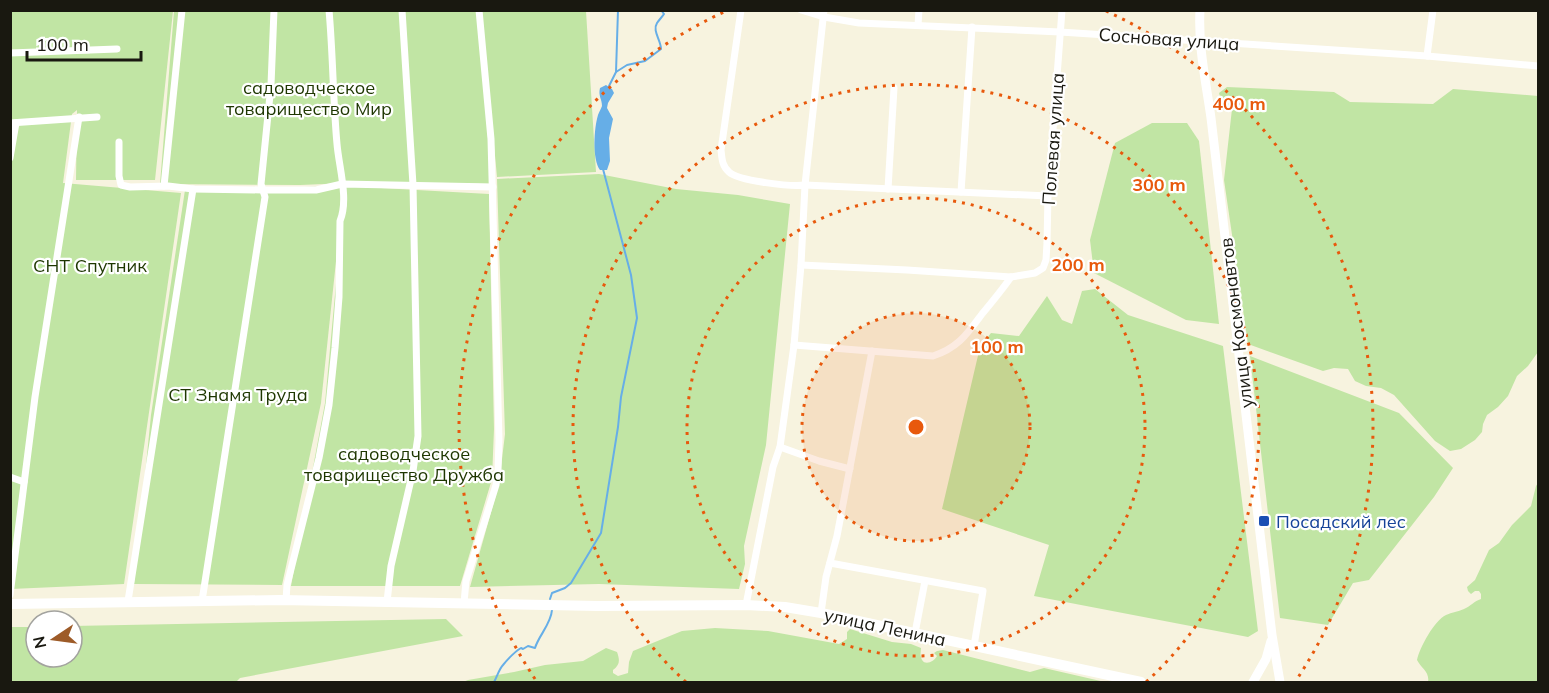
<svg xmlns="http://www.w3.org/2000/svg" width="1549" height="693" viewBox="0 0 1549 693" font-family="Mulish,sans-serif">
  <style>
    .green { fill: #c1e5a4 }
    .water { fill: #66aee7 }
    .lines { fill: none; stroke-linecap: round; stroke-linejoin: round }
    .stream { stroke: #66aee7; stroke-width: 2 }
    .minor { stroke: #fff; stroke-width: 7 }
    .tertiary { stroke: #fff; stroke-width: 9 }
    .secondary { stroke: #fff; stroke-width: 10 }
    .ring { fill: none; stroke: #e8590c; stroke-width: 3; stroke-dasharray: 3 6 }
    .transit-dot { fill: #1a4fb4; stroke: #fff; stroke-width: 2 }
    .labels { text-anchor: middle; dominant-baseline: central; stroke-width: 4.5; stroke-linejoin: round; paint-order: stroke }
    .street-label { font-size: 18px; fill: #191810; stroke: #fff }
    .park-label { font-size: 18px; fill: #1e3700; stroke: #fff }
    .transit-label { font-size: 18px; fill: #164399; stroke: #fff; text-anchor: start }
    .centre { fill: #e8590c; stroke: #fff; stroke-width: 3 }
    .ring-label { font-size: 18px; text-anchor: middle; font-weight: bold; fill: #e8590c; stroke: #fff; stroke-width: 4.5; stroke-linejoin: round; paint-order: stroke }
  </style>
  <rect width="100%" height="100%" fill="#f7f3df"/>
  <g class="green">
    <polygon points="10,11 173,11 155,180 76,180 77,110 72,114 63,183 181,193 124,584 11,589"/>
    <polygon points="174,11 586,11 596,172 497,177 483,26 490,184 372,182 300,185 160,184"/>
    <polygon points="1227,87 1334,92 1350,102 1433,104 1453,89 1538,96 1538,352 1528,366 1517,376 1508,396 1498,407 1487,415 1483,424 1482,432 1475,440 1461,449 1450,451 1435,441 1394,395 1381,388 1366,386 1355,381 1348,369 1334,368 1323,371 1248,344 1224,180 1232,109 1222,104 1219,93"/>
    <polygon points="1152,123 1187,123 1199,141 1219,324 1186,320 1094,273 1090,240 1115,143"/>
    <polygon points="599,174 676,189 738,195 790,204 766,445 744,546 745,564 739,589 599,584 470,587 499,484 505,434 497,179"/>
    <polygon points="344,186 321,403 282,585 134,584 151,415 185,190"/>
    <polygon points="345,186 489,194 494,429 492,479 460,586 291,586 325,403"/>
    <polygon points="1095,289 1128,315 1223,346 1258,631 1248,637 1034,596 1049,545 942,509 980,347 991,333 1019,336 1047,296 1062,320 1072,324 1082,291"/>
    <polygon points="1250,356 1399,413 1453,468 1434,497 1369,580 1353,583 1328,625 1280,618"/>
    <path d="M1538 483V682H1428C1430 672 1421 668 1417 660 1420 647 1434 621 1446 615 1452 612 1458 612 1464 609 1471 606 1474 601 1481 599V594L1479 591H1475L1471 594 1468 591 1467 587 1475 580 1489 550 1499 543 1512 525 1531 506 1536 486Z"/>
    <polygon points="446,619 463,636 240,678 236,682 11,682 11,627 36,627 36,657 72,657 72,626"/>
    <path d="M715 628 768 631 839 644 847 639V632L850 629 892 642 911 644 921 648C921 651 920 654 921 657 923 667 934 662 937 656L934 653 937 651 943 650 1030 672 1044 668 1105 682H463L468 680 514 672 545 665 583 661 606 648 617 652C620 660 620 665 613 670V673L618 676 628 673 629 662 633 651 682 631Z"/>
  </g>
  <path class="water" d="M606 85 612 89 614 93 608 103 607 108 613 119 609 138 610 161 607 170H600C592 159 594 128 598 115 599 112 601 109 602 106 602 99 598 96 600 88Z"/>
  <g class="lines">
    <g class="stream">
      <polyline points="616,72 618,10"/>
      <path d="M609 86 616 72 627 65 645 61 661 49C661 40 652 31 657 23 659 20 662 17 664 14L661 10"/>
      <polyline points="550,599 552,593 565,588 571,583 601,533 618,427 621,397 637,318 631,275 603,169"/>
      <path d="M494 682C497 677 499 669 503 665 508 659 514 652 521 648L523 649 528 646 535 648C539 635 551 624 552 610"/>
    </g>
    <g class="minor">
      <path d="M741 10 721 150C722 159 722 166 729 172 738 181 792 187 805 185L1048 196"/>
      <polyline points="801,10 824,17 859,23 1060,32 1427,56 1538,66"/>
      <polyline points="918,25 919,10"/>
      <polyline points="10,53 117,49"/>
      <polyline points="1427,56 1433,10"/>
      <polyline points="10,123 97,117"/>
      <polyline points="119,142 119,176 121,185 130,187 168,186 193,189 263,190 316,190 342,184 493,187"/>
      <polyline points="10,158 16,123"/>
      <polyline points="164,186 182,10"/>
      <polyline points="888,189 894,88"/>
      <polyline points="961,192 972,27"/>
      <polyline points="801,265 907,270 1011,277 1035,273 1043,268 1046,260 1047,243 1048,196 1062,10"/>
      <path d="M794 345 933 356C958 348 967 334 982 314 992 302 1002 290 1011 277"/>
      <polyline points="780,447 819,461 850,469"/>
      <polyline points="10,477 24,482"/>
      <polyline points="830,563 983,591 974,646"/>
      <polyline points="10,595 35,397 79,117"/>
      <path d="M286 600 287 585 319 458 329 405 335 348 339 297 340 221C349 199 339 168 337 144 333 100 333 55 329 10"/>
      <polyline points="128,601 193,189"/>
      <polyline points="202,601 265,197 261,184 271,85 274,10"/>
      <polyline points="387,602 391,566 413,471 418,436 413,185 402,10"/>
      <polyline points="464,603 466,581 496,485 498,470 499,440 491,139 479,10"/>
      <polyline points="746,605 773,467 780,447 794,345 801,265 805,185 824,10"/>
      <polyline points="821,613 826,577 837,536 872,351"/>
      <polyline points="915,633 925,581"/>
    </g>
    <g class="tertiary">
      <path d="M1200 10C1198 47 1206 82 1211 118L1272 635 1280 682"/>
      <polyline points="1253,682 1266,659 1271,641"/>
    </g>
    <polyline class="secondary" points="10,604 280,600 597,606 746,605 785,607 821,613 1141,682"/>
  </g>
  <circle cx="916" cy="427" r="114" fill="#e8590c" fill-opacity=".12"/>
  <g class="ring">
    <circle cx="916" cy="427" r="114"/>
    <circle cx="916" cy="427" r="229"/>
    <path d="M686 682A343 343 0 1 1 1146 682"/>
    <path d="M535 679A457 457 0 0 1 726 11M1106 11A457 457 0 0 1 1297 679"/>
  </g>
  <rect class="transit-dot" x="1258" y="515" width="12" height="12" rx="3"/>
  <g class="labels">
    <g class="street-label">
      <text transform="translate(1169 39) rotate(4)">Сосновая улица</text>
      <text transform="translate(1053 139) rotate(-86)">Полевая улица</text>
      <text transform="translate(1236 323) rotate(-97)">улица Космонавтов</text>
      <text transform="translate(885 627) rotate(12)">улица Ленина</text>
    </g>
    <g class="park-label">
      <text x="309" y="87">садоводческое<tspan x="309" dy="21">товарищество Мир</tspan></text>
      <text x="90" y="265">СНТ Спутник</text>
      <text x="238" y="394">СТ Знамя Труда</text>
      <text x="404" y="453">садоводческое<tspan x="404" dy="21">товарищество Дружба</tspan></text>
    </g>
    <g class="transit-label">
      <text x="1276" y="521">Посадский лес</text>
    </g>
  </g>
  <circle cx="916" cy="427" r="9" class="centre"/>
  <g class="ring-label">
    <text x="1239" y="110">400 m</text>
    <text x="1159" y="191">300 m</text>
    <text x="1078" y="271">200 m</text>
    <text x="997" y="353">100 m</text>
  </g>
  <rect width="1549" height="693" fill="none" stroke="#191810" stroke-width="24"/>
  <g transform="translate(54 639) rotate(257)"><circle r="28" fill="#ffffff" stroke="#a3a39f" stroke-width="1.5"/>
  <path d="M0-4.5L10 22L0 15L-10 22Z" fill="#9d5b28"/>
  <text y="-9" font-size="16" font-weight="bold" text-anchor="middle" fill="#191810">N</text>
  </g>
  <path d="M27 51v9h114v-9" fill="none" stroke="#191810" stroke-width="3"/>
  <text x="36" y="51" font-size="18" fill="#191810" stroke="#ffffff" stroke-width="4.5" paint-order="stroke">100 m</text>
</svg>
